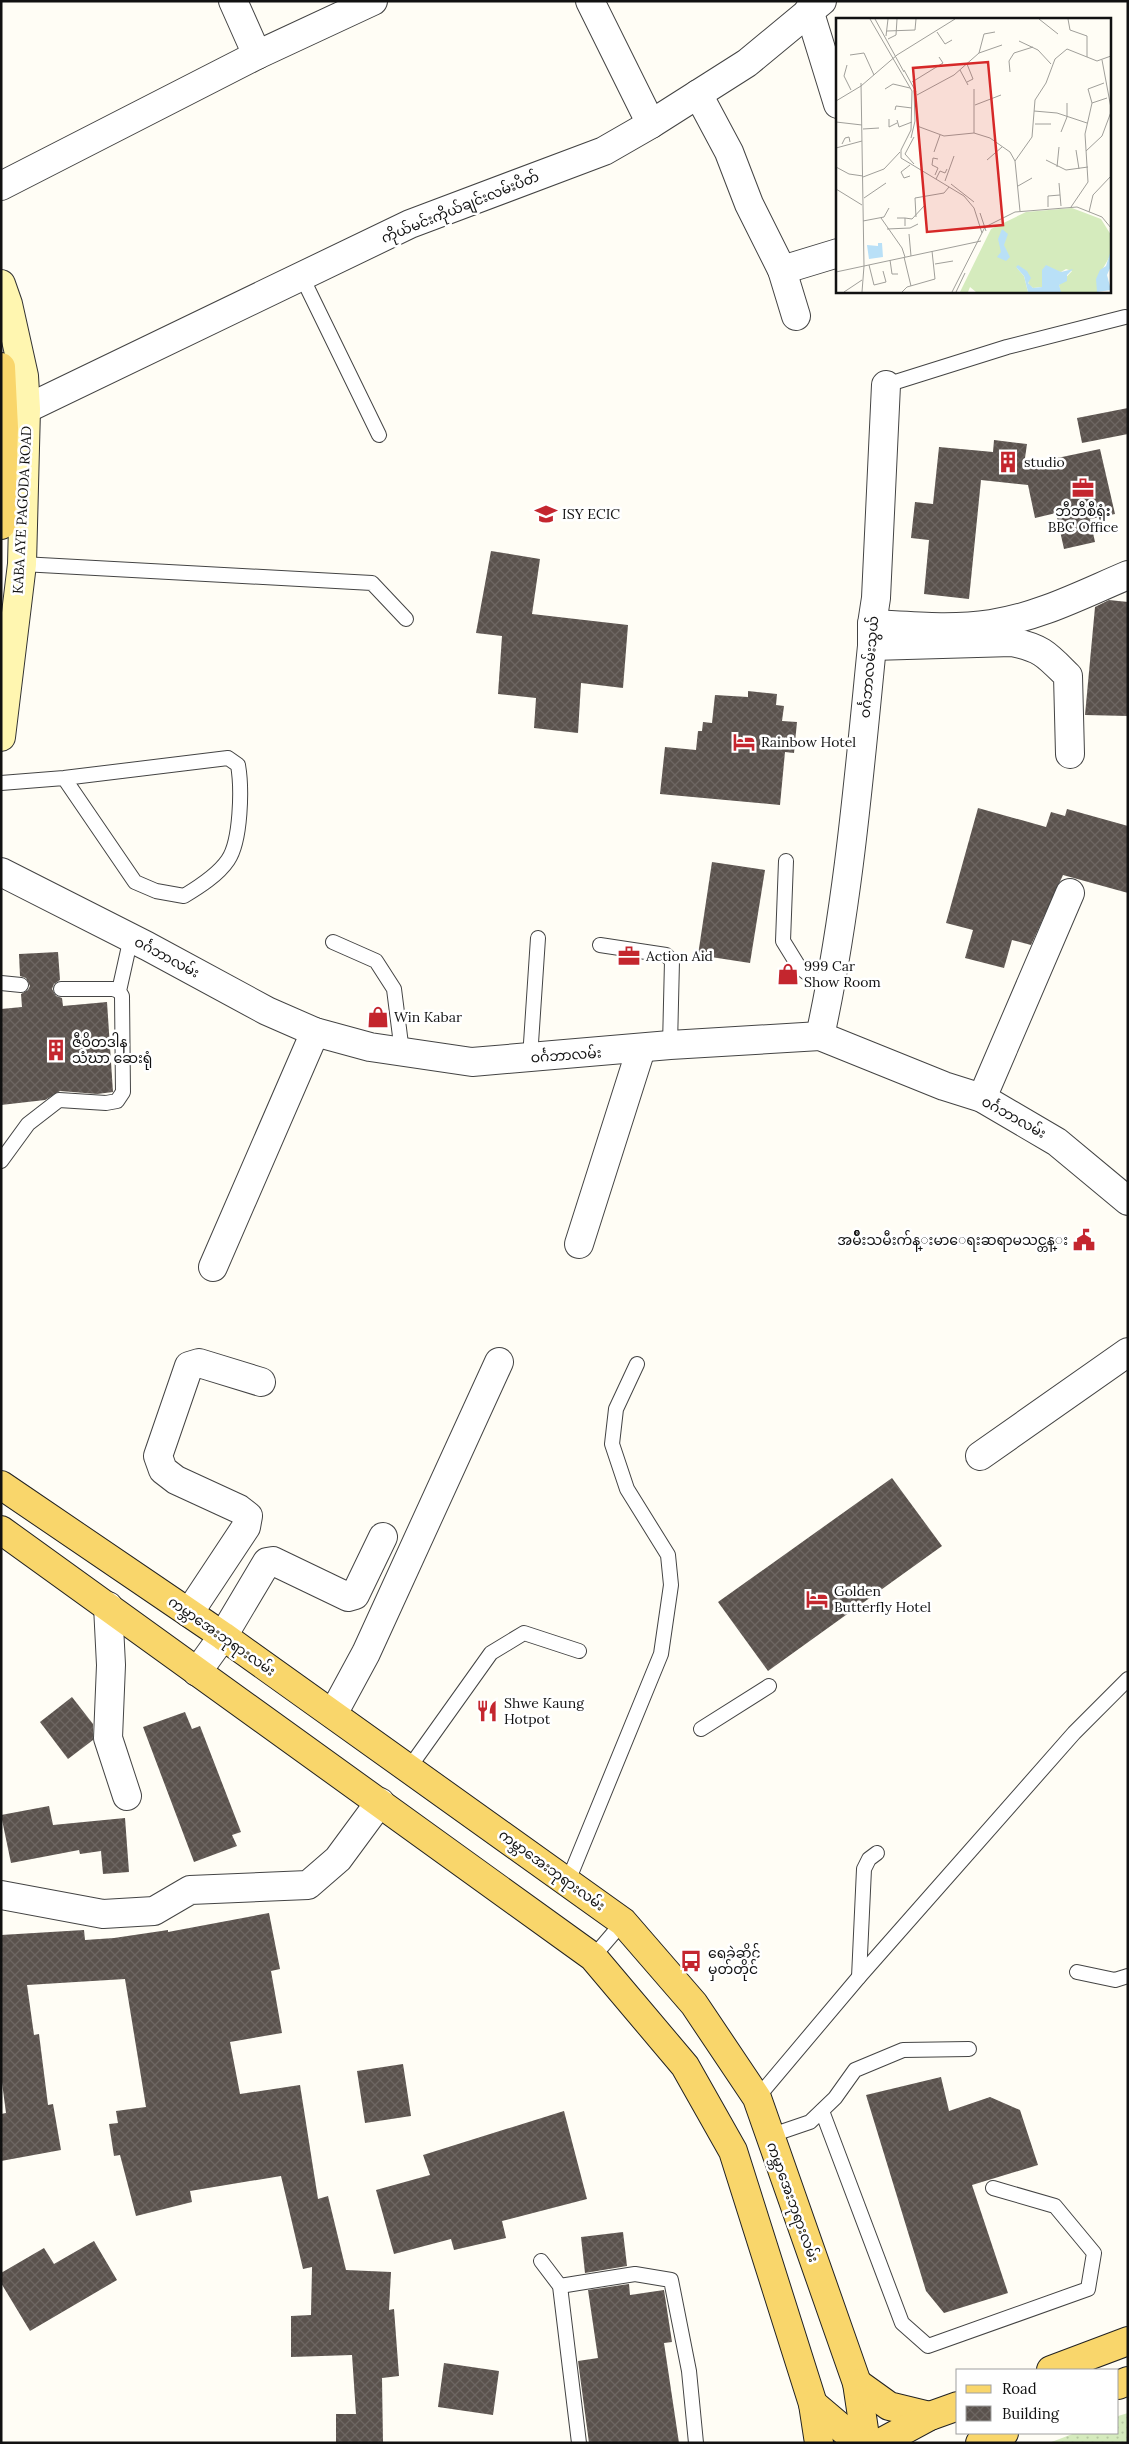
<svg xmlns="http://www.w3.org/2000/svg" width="1129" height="2444" viewBox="0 0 1129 2444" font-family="Lora,'Noto Sans Myanmar',serif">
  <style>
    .park { fill: url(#park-dots) }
    .building { fill: url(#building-cross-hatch) }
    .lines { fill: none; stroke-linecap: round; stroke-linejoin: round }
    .lane-casing { stroke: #444; stroke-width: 16 }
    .street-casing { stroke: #444; stroke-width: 30 }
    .secondary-casing { stroke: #333; stroke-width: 30 }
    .primary-casing { stroke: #222; stroke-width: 30 }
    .lane { stroke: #fff; stroke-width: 14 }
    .street { stroke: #fff; stroke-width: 28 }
    .secondary { stroke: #fff6b0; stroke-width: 28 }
    .primary { stroke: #f9d66b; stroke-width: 28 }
    .labels { text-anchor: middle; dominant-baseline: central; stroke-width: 5; stroke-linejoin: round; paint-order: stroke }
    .street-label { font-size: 14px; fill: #111; stroke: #fff }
    .poi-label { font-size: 14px; fill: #111; stroke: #fff; text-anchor: start }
    .inset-road { fill: none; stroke: #a09f9a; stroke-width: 1 }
    .view { fill: #d62828; fill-opacity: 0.15; stroke: #d62828; stroke-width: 2.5 }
    .inset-edge { fill: none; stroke: #111; stroke-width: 2.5 }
  </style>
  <defs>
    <pattern id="park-dots" width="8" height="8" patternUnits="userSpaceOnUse" patternTransform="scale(1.25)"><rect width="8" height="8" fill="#d5ebbd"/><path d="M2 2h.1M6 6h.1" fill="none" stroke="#b6c8a1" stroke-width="1.8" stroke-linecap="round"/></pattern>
    <pattern id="building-cross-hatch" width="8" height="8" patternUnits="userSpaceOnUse" patternTransform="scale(1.25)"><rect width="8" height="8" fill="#5a524d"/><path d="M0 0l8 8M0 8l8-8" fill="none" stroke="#6d6662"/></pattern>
  </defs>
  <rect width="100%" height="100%" fill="#fffdf5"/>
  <polygon class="park" points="1128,2413 1128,2443 1049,2443 1075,2433 1118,2433 1118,2416"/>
  <g class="building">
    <polygon points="1128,408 1128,434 1082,443 1077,418"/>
    <polygon points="994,440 1027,444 1024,465 1100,449 1115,514 1090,519 1095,542 1064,549 1056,513 1035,518 1028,485 981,480 969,599 924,594 929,540 911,538 915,502 933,504 939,447 993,452"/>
    <polygon points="491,551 540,559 532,614 628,625 623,688 581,683 578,733 534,728 536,698 498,694 502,636 476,633"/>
    <polygon points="1109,600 1128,602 1128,716 1085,715 1095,607"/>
    <polygon points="748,691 777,694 776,705 784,706 782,721 797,722 794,753 785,752 780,805 660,794 665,747 696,750 698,731 702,731 703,722 712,723 715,695 748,697"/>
    <polygon points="978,808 1046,827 1051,812 1065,816 1067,809 1128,826 1128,893 1063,875 1031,945 1012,940 1004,968 965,958 973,930 946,923"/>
    <polygon points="712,862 765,870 750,963 698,955"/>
    <polygon points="58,952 60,980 54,984 52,989 56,996 62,998 63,1006 107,1002 113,1092 97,1094 60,1091 45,1100 1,1105 1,1009 22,1007 21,994 28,990 30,986 26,978 20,976 19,954"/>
    <polygon points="892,1478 942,1546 768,1671 718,1602"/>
    <polygon points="72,1697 93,1724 93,1740 68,1759 40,1722"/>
    <polygon points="185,1712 192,1729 200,1726 241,1832 232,1835 237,1846 194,1862 143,1727"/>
    <polygon points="49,1806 53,1825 125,1818 129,1872 103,1874 101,1851 80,1854 79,1850 11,1863 1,1815"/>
    <polygon points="269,1913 280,1969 271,1971 282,2033 230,2042 240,2094 300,2085 318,2199 328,2196 346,2270 391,2272 389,2310 394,2309 399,2376 382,2378 383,2443 336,2443 336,2414 356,2414 352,2355 291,2357 291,2316 311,2315 312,2267 303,2269 281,2176 190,2191 192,2202 136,2216 120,2155 114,2156 109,2124 118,2123 116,2111 146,2107 125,1979 27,1985 34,2035 39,2034 48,2105 53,2104 61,2150 1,2161 1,2114 6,2113 1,2075 1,1935 84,1930 85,1940 114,1938 168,1930 168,1932"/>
    <polygon points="403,2064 411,2116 365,2123 357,2071"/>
    <polygon points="941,2077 949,2111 990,2097 1020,2110 1038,2165 972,2185 1008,2293 944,2313 926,2291 866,2095"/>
    <polygon points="564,2111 587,2199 502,2221 506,2238 454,2250 451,2239 394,2254 376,2190 430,2175 423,2155"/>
    <polygon points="623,2232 627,2266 585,2273 581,2237"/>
    <polygon points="94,2241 117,2280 30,2331 1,2283 1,2273 44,2248 54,2264"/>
    <polygon points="629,2284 630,2295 664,2290 672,2342 664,2343 679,2443 589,2443 578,2361 598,2358 588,2290"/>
    <polygon points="444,2363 499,2371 493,2415 438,2407"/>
  </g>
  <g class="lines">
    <g class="lane-casing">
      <g id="lane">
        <polyline points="301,275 379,435"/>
        <polyline points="886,385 1007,347 1125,317"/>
        <polyline points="22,564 372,583 406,619"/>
        <path d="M1 783 64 778 228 758 238 765C242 788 241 841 228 860 218 875 199 887 184 896L156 891 135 882 64 778"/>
        <polyline points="786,861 783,941 799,967 830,991"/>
        <polyline points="333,942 376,961 394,989 402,1052"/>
        <polyline points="600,945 666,955 672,961 670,1045"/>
        <polyline points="1,983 21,985"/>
        <polyline points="61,989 113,989 119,991"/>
        <polyline points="530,1058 538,938"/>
        <polyline points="1,1161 28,1124 59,1100 106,1103 117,1101 123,1092 122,996 119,991 131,937"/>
        <polyline points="701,1729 769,1686"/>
        <polyline points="409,1768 491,1653 524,1633 579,1651"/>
        <polyline points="568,1881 661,1654 671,1585 668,1555 627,1489 612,1444 616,1409 637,1364"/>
        <polyline points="593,1957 623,1922"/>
        <polyline points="1077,1972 1115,1980 1128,1976"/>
        <polyline points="859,1977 864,1869 869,1859 877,1853"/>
        <polyline points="757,2098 859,1977 1074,1733 1128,1679"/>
        <polyline points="822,2111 902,2323 928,2346 1088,2289 1094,2253 1055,2206 993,2188"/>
        <polyline points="769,2136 810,2122 835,2098 855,2070 903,2050 969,2049"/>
        <polyline points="541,2261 560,2286 579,2443"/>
        <polyline points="560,2286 635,2274 671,2280 689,2371 696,2443"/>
      </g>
    </g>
    <g class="street-casing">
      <g id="street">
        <polyline points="233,1 257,55"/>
        <polyline points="590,1 651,124"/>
        <polyline points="809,10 838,104"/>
        <polyline points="698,94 729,152 749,204 782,270 796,316"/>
        <polyline points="1,186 257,55 373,1"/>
        <polyline points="782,270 838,253"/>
        <polyline points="26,409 410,224 604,151 651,124 747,63 822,1"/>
        <path d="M872 624C911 626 952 630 991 624 1039 617 1083 594 1128 575"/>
        <path d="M872 646 1012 642C1042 648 1047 655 1068 676L1070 754"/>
        <polyline points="1,872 147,946 267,1011 315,1032 370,1047 472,1062 670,1045 820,1036 944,1086 982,1098 1057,1142 1128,1201"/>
        <path d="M820 1036C848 908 859 776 872 646V624L876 598 886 385"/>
        <polyline points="982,1098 1070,893"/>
        <polyline points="579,1244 641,1049"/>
        <polyline points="213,1267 315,1032"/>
        <polyline points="980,1456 1128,1352"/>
        <polyline points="108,1606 111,1665 108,1738 127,1796"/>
        <polyline points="189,1613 246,1527 248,1516 239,1509 176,1480 163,1470 158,1456 189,1366 199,1363 261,1382"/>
        <polyline points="197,1672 223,1636 267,1562 273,1561 348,1597 355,1595 383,1537"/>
        <polyline points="333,1714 366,1653 499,1362"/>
        <polyline points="1,1895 103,1914 154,1911 190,1890 308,1885 338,1859 380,1802"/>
      </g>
    </g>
    <g class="secondary-casing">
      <polyline id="secondary" points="1,284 8,304 24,376 26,409 22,564 1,737"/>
    </g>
    <g class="primary-casing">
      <g id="primary">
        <polyline points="1,367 4,428 1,525"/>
        <polyline points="1,1485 223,1636 623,1922 694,2004 757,2098 857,2383 866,2443"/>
        <polyline points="1,1530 593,1957 685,2066 733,2151 813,2404 819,2443"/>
        <polyline points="1051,2370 1128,2341"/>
        <polyline points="857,2383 889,2406 930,2416"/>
        <polyline points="1118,2385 1128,2381"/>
        <polyline points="813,2404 859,2443"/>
        <polyline points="880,2443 930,2416 958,2406"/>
        <polyline points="980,2443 1004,2433"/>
      </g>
    </g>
    <use href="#lane" class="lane"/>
    <use href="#street" class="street"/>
    <use href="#secondary" class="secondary"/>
    <use href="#primary" class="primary"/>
  </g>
  <defs>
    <g id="building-bare" transform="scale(1.725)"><path d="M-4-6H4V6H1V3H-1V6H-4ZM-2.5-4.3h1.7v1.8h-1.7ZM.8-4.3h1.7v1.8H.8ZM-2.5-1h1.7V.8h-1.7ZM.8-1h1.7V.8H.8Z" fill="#c4262e" stroke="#fff" stroke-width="2.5" paint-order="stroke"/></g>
    <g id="office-bare" transform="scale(1.725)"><path d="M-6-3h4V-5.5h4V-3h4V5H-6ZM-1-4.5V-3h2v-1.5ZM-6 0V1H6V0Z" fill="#c4262e" stroke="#fff" stroke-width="2.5" paint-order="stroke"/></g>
    <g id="school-bare" transform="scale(1.725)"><path d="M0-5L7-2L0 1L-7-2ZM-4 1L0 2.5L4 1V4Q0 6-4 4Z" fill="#c4262e" stroke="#fff" stroke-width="2.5" paint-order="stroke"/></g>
    <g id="hotel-bare" transform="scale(1.725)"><path d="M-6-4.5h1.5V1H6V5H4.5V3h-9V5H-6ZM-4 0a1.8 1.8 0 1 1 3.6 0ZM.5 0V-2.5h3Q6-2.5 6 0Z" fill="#c4262e" stroke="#fff" stroke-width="2.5" paint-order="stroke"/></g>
    <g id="shop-bare" transform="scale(1.725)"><path d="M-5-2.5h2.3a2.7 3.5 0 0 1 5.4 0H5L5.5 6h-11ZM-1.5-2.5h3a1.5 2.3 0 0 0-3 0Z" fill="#c4262e" stroke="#fff" stroke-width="2.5" paint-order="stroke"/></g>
    <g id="civic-bare" transform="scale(1.725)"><path d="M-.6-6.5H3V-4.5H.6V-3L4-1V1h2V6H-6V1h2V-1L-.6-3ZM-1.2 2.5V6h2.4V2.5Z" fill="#c4262e" stroke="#fff" stroke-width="2.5" paint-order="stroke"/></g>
    <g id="restaurant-bare" transform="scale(1.725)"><path d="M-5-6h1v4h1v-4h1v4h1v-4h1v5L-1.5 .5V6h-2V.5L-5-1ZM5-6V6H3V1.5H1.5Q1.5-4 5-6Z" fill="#c4262e" stroke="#fff" stroke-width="2.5" paint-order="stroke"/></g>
    <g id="bus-bare" transform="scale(1.725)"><path d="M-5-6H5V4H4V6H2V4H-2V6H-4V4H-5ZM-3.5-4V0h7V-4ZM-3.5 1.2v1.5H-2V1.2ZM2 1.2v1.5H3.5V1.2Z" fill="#c4262e" stroke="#fff" stroke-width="2.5" paint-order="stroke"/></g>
  </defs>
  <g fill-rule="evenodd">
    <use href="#building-bare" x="1008" y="462"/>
    <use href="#office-bare" x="1083" y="488"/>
    <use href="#school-bare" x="546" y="514"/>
    <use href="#hotel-bare" x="744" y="742"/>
    <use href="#office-bare" x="629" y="956"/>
    <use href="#shop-bare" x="788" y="974"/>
    <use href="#shop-bare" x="378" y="1017"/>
    <use href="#building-bare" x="56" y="1050"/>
    <use href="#civic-bare" x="1084" y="1240"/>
    <use href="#hotel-bare" x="817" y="1599"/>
    <use href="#restaurant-bare" x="487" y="1711"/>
    <use href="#bus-bare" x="691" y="1961"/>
  </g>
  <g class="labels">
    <g class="street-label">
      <text transform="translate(460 207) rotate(-22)">ကိုယ်မင်းကိုယ်ချင်းလမ်းပိတ်</text>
      <text transform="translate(22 510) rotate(-87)">KABA AYE PAGODA ROAD</text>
      <text transform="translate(869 667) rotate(-85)">ဝင်္ဂဘာလမ်းသွယ်</text>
      <text transform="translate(167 957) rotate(28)">ဝင်္ဂဘာလမ်း</text>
      <text transform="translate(566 1055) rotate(-4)">ဝင်္ဂဘာလမ်း</text>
      <text transform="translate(1014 1117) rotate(29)">ဝင်္ဂဘာလမ်း</text>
      <text transform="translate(222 1636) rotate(35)">ကမ္ဘာအေးဘုရားလမ်း</text>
      <text transform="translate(552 1870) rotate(36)">ကမ္ဘာအေးဘုရားလမ်း</text>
      <text transform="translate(793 2202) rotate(70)">ကမ္ဘာအေးဘုရားလမ်း</text>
    </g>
    <g class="poi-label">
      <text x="1024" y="462">studio</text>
      <text x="1083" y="511" text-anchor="middle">ဘီဘီစီရုံး<tspan x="1083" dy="16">BBC Office</tspan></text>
      <text x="562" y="514">ISY ECIC</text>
      <text x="761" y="742">Rainbow Hotel</text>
      <text x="646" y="956">Action Aid</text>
      <text x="804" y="966">999 Car<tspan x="804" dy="16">Show Room</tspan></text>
      <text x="394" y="1017">Win Kabar</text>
      <text x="72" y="1042">ဇီဝိတဒါန<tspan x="72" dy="16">သံဃာ ဆေးရုံ</tspan></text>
      <text x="1068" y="1240" text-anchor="end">အမ်ိဳးသမီးက်န္းမာေရးဆရာမသင္တန္း</text>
      <text x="834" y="1591">Golden<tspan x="834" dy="16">Butterfly Hotel</tspan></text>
      <text x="504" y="1703">Shwe Kaung<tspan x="504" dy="16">Hotpot</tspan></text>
      <text x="708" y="1953">ရေခဲဆိုင်<tspan x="708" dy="16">မှတ်တိုင်</tspan></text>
    </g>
  </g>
  <g transform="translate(836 18)">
    <rect width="275" height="275" fill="#fffdf5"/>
    <path d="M236 190 265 201 275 217 274 238 261 261V274H224L223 267 236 253 230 251 225 254 206 252V269L197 270 193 267 190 256 180 249 188 258 192 274H140L134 269 132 274H124L155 211 190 194Z" fill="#d5ebbd"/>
    <path d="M166 211 172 216 168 227 174 239 170 243 161 239 165 234 162 221ZM42 225H46L47 239 33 241 31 227 42 228ZM275 232V248L271 257 275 272 261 274 260 261 264 252 270 248ZM182 247 191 253 195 260 192 265 197 270 206 269V252L210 247 225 254 237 251 231 257V263L223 267 225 274H192L188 258 180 249Z" fill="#b9e0f7"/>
    <path class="inset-road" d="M34 1 76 73 75 112 65 132V140L128 178 138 190 146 215M39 1 68 54M203 1 222 16M232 1 234 12 251 18V39M51 13 79 12 80 1M101 14 109 26 116 22M50 18 52 1M52 21 60 17 61 1M183 23 202 32 215 46M143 35 148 16 159 14M14 37 28 35 38 57M266 42 275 90M11 47 8 58 15 72M68 52 80 74M124 52 132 67M174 54 173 43 178 35 197 29M76 64 107 45 103 39M131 64 137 61 131 46M25 65 28 248 26 274M49 71 57 66 74 70M81 77 118 57 143 35 166 27M0 83 25 68 61 37 119 1M256 85 252 71 268 65M256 85 271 80M139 87 165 77M59 92 60 88 76 90M198 93 221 95 251 105M53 101V109L61 105M61 102 63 109 76 104M0 104 26 107M199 106H215M81 108 108 118 138 115 154 120 174 134 179 143 184 193M27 111 43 110M225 114 231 99V85M138 115V71M75 120 79 103 78 72M6 126 9 120 13 119 14 124M0 130 26 123M240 132 243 151M250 133 266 118 275 94M98 134 104 117M151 142 166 129M210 142 230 152 252 149M179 143 196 119 199 82 210 65 219 41 231 31 261 43 275 38M78 146 69 136 78 119M0 149 13 156 27 158M221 149 223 129M99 157 102 150 96 147 97 140 102 141M74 158 68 160 65 154 74 147M27 159 48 151 64 134M100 161 104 153 109 155 111 151M109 163 118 138M223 165 225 188M115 166 138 184M182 168 196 160M0 171 26 187M28 180 50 165M212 189V178L224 177M235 189 252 164 249 116 256 85M253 194 257 177 275 158M144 195 150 213M80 199 79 180 108 175 113 169M45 200 66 230 69 239M61 200H69V208M69 200 76 201 88 188M27 203 48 199 53 190M51 211 74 210 82 206M73 216 75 238M68 239 75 268M54 242 56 256H62M99 246 117 243M33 247 38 267 50 264 47 253M0 254 145 223M8 274 26 262M66 274 71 269 99 261 96 233M116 274 149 209 179 194 241 189 266 199 275 210M120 274 129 255"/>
    <path class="view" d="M152 44 167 207 91 214 77 50Z"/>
    <rect width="275" height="275" class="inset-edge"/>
  </g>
  <rect width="1129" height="2444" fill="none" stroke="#111111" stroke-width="5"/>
  <rect x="956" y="2369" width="162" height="65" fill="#ffffff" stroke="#a0a0a0"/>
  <rect x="966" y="2385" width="25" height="8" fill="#f9d66b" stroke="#a0a0a0"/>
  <text x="1002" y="2394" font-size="15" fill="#111111">Road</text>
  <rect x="966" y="2406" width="25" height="15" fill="url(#building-cross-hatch)" stroke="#a0a0a0"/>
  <text x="1002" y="2419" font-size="15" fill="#111111">Building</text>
</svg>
